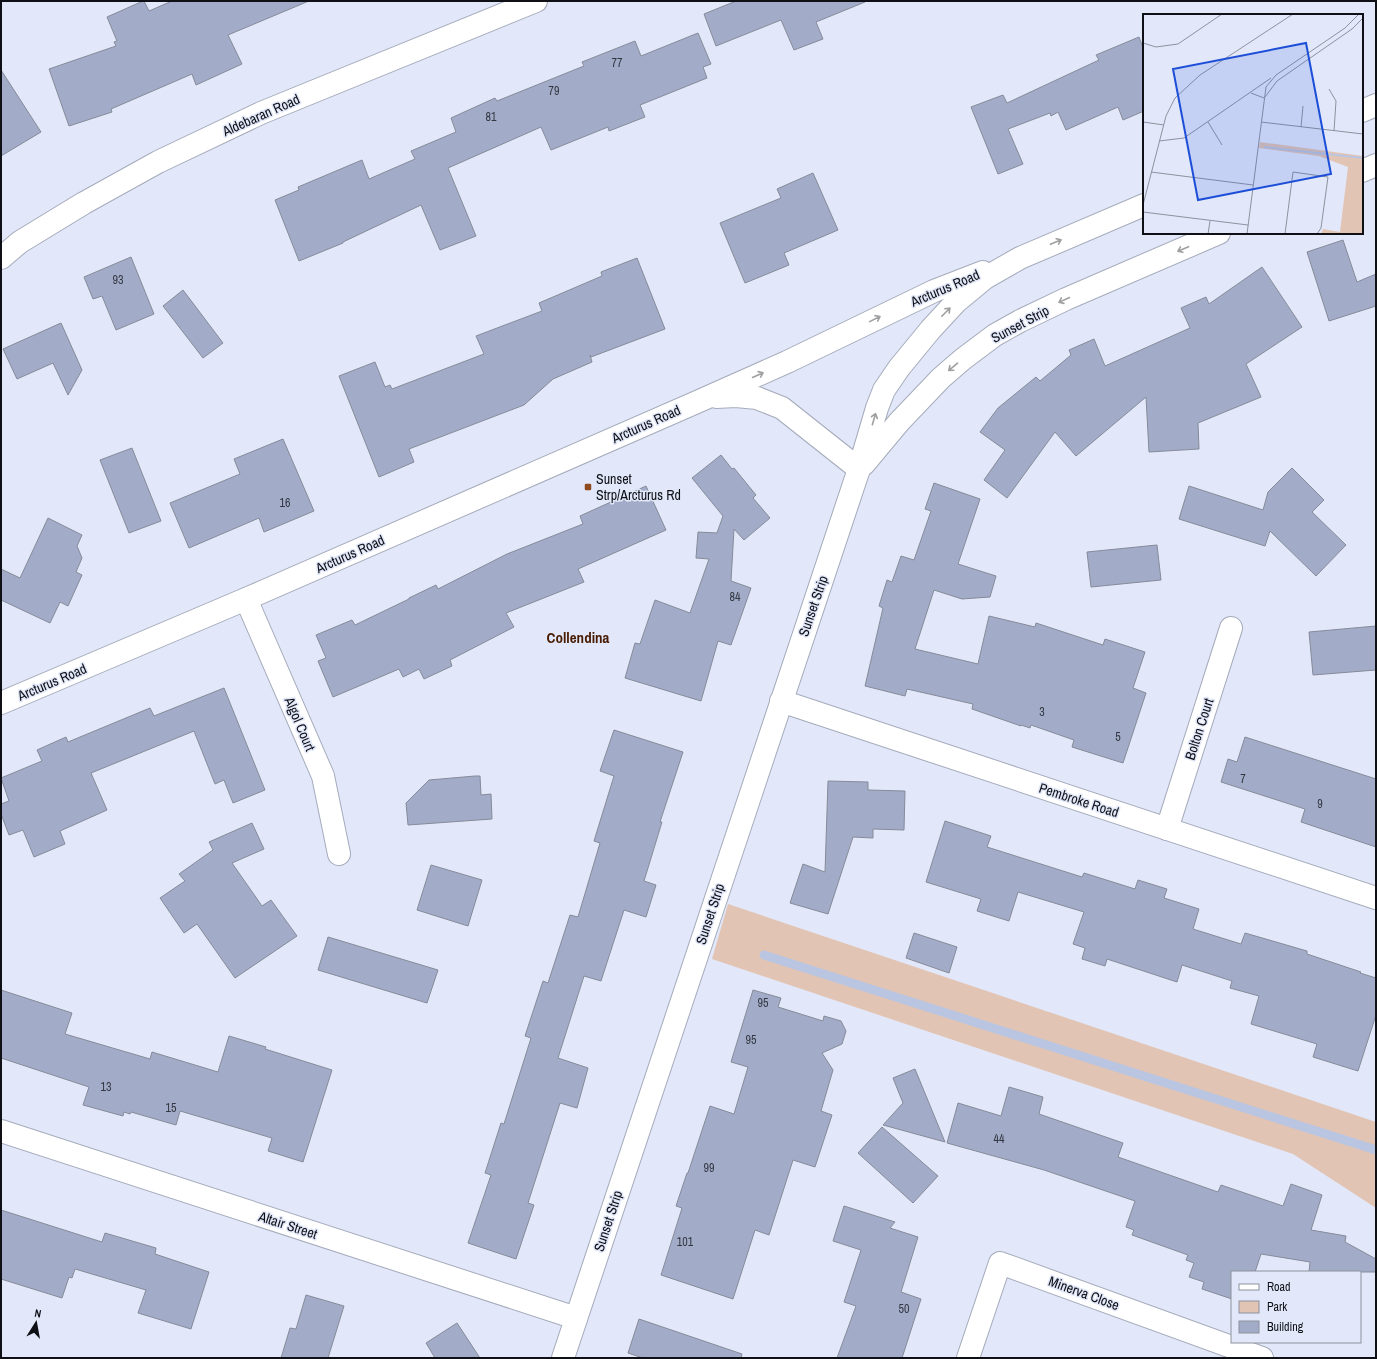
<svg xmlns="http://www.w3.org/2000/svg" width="1377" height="1359" viewBox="0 0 1377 1359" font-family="'Archivo Narrow',sans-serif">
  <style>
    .green { fill: #e2c4b4 }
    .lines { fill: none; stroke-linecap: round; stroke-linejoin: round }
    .stream { stroke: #bac5e1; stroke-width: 9 }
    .building { fill: #a2acc8; stroke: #858b99 }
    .minor-casing { stroke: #a5abbb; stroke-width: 24 }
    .minor { stroke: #fff; stroke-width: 22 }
    .oneway { stroke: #9f9fa2 }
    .poi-dot { fill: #8e4a1e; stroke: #e2e8f9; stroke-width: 1.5 }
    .labels { text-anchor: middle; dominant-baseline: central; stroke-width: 3; stroke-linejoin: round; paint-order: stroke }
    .number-label { font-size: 12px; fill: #333742 }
    .street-label { font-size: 14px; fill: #0e1016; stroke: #e2e8f9 }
    .poi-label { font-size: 14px; fill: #0e1016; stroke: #e2e8f9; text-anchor: start }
    .neighbourhood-label { font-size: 15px; font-weight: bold; fill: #481b00; stroke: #e2e8f9 }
    .inset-river { fill: none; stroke: #bac5e1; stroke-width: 2 }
    .inset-road { fill: none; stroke: #8d929e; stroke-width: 1 }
    .view { fill: #1d4ed8; fill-opacity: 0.15; stroke: #1d4ed8; stroke-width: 2 }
    .inset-edge { fill: none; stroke: #0e1016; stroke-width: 2 }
  </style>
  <rect width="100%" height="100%" fill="#e2e8f9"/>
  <polygon class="green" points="728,904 1376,1122 1376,1208 1293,1154 712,959"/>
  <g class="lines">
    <polyline class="stream" points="764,955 1376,1150"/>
  </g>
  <g class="building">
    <polygon points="143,1 144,1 149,11 172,1 309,1 228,35 242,64 196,85 192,74 111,109 112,112 69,126 49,69 116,46 114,42 117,41 107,17"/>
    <polygon points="736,1 865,1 865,2 816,22 823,39 794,50 781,20 716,46 704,14"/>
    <polygon points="698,33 711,64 703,67 707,78 640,105 645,117 609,131 608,127 551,150 541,127 448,168 476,236 440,250 421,205 343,242 343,243 299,261 275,200 299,190 298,187 362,160 369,179 415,159 411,151 456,132 451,118 495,98 497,101 584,66 582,62 635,41 641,56"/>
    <polygon points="1139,37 1144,50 1144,111 1123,120 1118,107 1066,130 1058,112 1051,116 1050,113 1008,129 1023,164 998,174 971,107 1003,95 1007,103 1099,60 1096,55"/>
    <polygon points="1,70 41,132 1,156"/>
    <polygon points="813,173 838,230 784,253 789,265 745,283 720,223 781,198 777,189"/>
    <polygon points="1343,240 1357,282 1376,274 1376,306 1329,321 1307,252"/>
    <polygon points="131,257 154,314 116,330 102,296 93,299 84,277"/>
    <polygon points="637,258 665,329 591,357 590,355 592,362 553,379 524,405 409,449 414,462 379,477 339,376 375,362 385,387 390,385 392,389 484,354 476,336 542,311 539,303 602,276 601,272"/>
    <polygon points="1262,267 1302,327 1246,364 1261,397 1198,423 1199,449 1149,452 1146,397 1076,456 1055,432 1007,498 984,480 1005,450 980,432 998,408 1036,377 1040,381 1071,355 1069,350 1094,339 1105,366 1190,328 1181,308 1206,297 1209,304"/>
    <polygon points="183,290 223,343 203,358 163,306"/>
    <polygon points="61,323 82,370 68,395 53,363 17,379 3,349"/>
    <polygon points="283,439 314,511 264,532 259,518 189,548 170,503 240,474 234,459"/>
    <polygon points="132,448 161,521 129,533 100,460"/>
    <polygon points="721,455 732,469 734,468 756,495 753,498 770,518 744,540 734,529 731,581 751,588 731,645 718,641 701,701 625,678 635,643 640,644 655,600 690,613 709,559 696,558 698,532 717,533 723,516 692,478"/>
    <polygon points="1292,468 1324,500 1312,512 1346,545 1316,576 1270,531 1265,546 1179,519 1189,486 1263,510 1268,492"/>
    <polygon points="934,483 980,499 958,564 996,576 990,597 962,599 934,590 915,649 978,664 989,616 1035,627 1036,623 1103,645 1105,639 1145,652 1133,688 1146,693 1123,763 1072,747 1074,740 1031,725 1030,728 1021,725 1021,726 972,709 973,704 907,689 905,696 865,686 883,608 879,606 887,580 892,582 901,556 914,560 931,511 925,509"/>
    <polygon points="646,486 666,530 578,569 584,582 506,613 514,627 450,660 452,666 424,679 419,669 403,677 399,669 333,697 318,661 326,658 316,635 352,620 355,625 409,599 409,598 436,585 438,589 507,554 583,524 580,516"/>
    <polygon points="48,518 82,535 77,546 82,558 76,572 82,575 68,606 60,602 50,623 1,600 1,569 20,578"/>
    <polygon points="1157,545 1161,580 1091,587 1087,552"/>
    <polygon points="1376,626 1376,670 1313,675 1309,632"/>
    <polygon points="224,688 265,790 233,803 224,780 215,784 194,731 91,773 107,810 60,831 65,844 34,857 23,830 9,835 1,814 1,804 9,801 1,778 42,761 37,750 66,737 68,742 150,708 154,716"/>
    <polygon points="614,730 683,752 660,822 662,822 644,881 656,885 646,917 624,910 601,981 584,976 558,1058 588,1068 577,1108 560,1103 528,1203 534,1205 516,1259 468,1243 491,1175 485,1173 501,1123 504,1124 531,1038 525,1036 543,981 548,983 570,915 578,917 600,843 594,841 614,776 600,771"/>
    <polygon points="1245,737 1376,779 1376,847 1301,822 1305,809 1221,782 1228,759 1237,762"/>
    <polygon points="475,776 480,776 481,795 491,794 492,819 408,825 406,803 429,780"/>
    <polygon points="828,781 868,782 868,790 905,791 904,830 873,829 873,838 853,837 828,914 790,903 803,864 825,872"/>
    <polygon points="945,821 991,836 987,847 1082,877 1084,873 1135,889 1138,880 1167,889 1164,898 1199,909 1193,929 1241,944 1245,933 1307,951 1307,954 1361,972 1360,973 1376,978 1376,1015 1358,1071 1313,1057 1317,1044 1251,1024 1259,996 1230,988 1232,981 1182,965 1177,982 1107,959 1105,966 1082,959 1085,948 1073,944 1084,912 1018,892 1009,921 977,911 981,899 926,882"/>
    <polygon points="252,823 264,849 232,863 262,906 271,900 297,936 235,978 197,924 184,933 160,898 185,881 179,874 213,850 209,842"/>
    <polygon points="431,865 482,880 468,926 417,910"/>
    <polygon points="914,933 957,947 949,973 906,958"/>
    <polygon points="328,937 438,970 427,1003 318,970"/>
    <polygon points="1,990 72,1013 65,1034 150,1059 152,1052 218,1072 229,1036 266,1047 265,1049 332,1070 303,1162 268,1151 272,1138 180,1111 176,1125 131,1112 130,1114 124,1112 123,1116 83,1105 89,1087 1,1058"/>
    <polygon points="753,990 781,998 778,1007 823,1021 824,1016 841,1021 846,1031 842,1044 822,1053 833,1070 821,1111 832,1115 815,1167 793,1160 769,1235 755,1230 733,1299 661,1275 682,1208 676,1206 687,1173 688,1173 710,1106 734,1114 748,1067 731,1062"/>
    <polygon points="915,1069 945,1142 883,1125 903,1103 893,1078"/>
    <polygon points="1009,1087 1043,1097 1039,1114 1123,1143 1118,1157 1218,1192 1221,1185 1283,1206 1291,1184 1322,1195 1311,1230 1346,1236 1345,1242 1376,1259 1376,1272 1309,1272 1310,1262 1261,1254 1255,1272 1232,1272 1232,1299 1202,1289 1204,1282 1189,1277 1194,1263 1186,1260 1188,1255 1132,1235 1134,1230 1126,1227 1135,1201 1044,1170 947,1143 958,1103 1001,1116"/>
    <polygon points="882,1127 938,1176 913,1203 858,1153"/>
    <polygon points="844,1206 895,1222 890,1228 918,1237 901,1292 921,1299 902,1358 837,1358 856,1306 844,1302 861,1250 833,1241"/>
    <polygon points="1,1210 102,1242 105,1233 156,1248 155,1254 209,1272 191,1329 138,1313 146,1290 75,1269 72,1278 69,1277 62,1298 1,1279"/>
    <polygon points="306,1295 344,1306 328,1358 281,1358 290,1328 296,1329"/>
    <polygon points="639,1319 742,1354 741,1358 643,1358 628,1353"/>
    <polygon points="457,1323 480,1358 435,1358 426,1343"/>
  </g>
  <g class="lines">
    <g class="minor-casing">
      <g id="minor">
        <polyline points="1362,111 1376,105"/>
        <polyline points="1362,171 1376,165"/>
        <polyline points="1,258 20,242 84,203 158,162 261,113 536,1"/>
        <polyline points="716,397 736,396 757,398 782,408 859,469"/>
        <polyline points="864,464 899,422 941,378 963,359 995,335 1020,321 1066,299 1219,233"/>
        <polyline points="246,599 323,776 339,854"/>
        <polyline points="781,701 1376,898"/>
        <polyline points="1,703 246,599 697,402 787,362 934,291 983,272"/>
        <polyline points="1167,829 1231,628"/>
        <polyline points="1,1131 576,1318"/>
        <polyline points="563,1358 859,469 877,408 884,390 899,368 931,329 956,302 985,278 1020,258 1144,205"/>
        <polyline points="968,1358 1000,1263 1262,1358"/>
      </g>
    </g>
    <use href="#minor" class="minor"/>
  </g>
  <defs><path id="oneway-shaft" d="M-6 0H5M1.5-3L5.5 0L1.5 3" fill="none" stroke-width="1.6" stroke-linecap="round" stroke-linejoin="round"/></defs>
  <g class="oneway">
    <use href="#oneway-shaft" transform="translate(1056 242) rotate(-23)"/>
    <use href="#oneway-shaft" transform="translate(1183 249) rotate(157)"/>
    <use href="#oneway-shaft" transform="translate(1064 300) rotate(155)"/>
    <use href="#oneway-shaft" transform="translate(946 312) rotate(-45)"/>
    <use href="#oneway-shaft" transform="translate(875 319) rotate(-26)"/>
    <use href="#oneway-shaft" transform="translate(953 367) rotate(140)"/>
    <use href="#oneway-shaft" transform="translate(758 375) rotate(-24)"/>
    <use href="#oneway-shaft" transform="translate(874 419) rotate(-74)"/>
  </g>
  <rect class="poi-dot" x="584" y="483" width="8" height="8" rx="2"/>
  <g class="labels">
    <g class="number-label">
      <text x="617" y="63">77</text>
      <text x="554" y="91">79</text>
      <text x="491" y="117">81</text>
      <text x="118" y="280">93</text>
      <text x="285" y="503">16</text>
      <text x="735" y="597">84</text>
      <text x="1042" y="712">3</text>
      <text x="1118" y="737">5</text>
      <text x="1243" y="779">7</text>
      <text x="1320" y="804">9</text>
      <text x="763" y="1003">95</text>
      <text x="751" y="1040">95</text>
      <text x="106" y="1087">13</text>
      <text x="171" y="1108">15</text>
      <text x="999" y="1139">44</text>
      <text x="709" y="1168">99</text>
      <text x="685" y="1242">101</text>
      <text x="904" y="1309">50</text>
    </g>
    <g class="street-label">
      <text transform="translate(261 115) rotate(-24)">Aldebaran Road</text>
      <text transform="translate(945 288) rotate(-23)">Arcturus Road</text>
      <text transform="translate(1020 324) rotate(-28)">Sunset Strip</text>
      <text transform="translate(646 424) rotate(-24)">Arcturus Road</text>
      <text transform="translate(350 554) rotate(-24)">Arcturus Road</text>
      <text transform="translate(813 606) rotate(-71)">Sunset Strip</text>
      <text transform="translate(52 682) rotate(-23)">Arcturus Road</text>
      <text transform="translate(300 724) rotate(67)">Algol Court</text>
      <text transform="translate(1199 729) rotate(-72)">Bolton Court</text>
      <text transform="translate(1079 800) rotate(18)">Pembroke Road</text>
      <text transform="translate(710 914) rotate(-72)">Sunset Strip</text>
      <text transform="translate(608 1221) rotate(-72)">Sunset Strip</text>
      <text transform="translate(288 1225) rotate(18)">Altair Street</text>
      <text transform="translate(1084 1293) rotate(20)">Minerva Close</text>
    </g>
    <g class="poi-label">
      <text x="596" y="479">Sunset<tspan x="596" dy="16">Strp/Arcturus Rd</tspan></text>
    </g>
    <g class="neighbourhood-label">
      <text x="578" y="637">Collendina</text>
    </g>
  </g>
  <g transform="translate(1143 14)">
    <rect width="220" height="220" fill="#e2e8f9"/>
    <path d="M117 128 220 142V220H178L180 215 197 218 205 153 176 142 116 134Z" fill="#e2c4b4"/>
    <path class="inset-river" d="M121 133 220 144"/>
    <path class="inset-road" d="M0 29 13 33 35 30 79 0M186 75 193 87 191 117M108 79 121 84M122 83 134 67 209 15 220 4M0 108 21 111M65 108 79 131M118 108 220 120M158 113 160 92M16 127 41 124 128 64M8 158 110 171M0 191 23 102 32 84 57 61 150 0M0 198 105 211M65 220 67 207M104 220 123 73 133 61 202 14 216 0M142 220 150 158 185 163 178 214 174 220"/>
    <path class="view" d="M163 29 188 160 55 186 30 55Z"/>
    <rect width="220" height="220" class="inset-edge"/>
  </g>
  <rect width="1377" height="1359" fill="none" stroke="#0e1016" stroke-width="4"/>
  <rect x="1231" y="1271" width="130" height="72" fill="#e2e8f9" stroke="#8d929e"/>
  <rect x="1239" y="1284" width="20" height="6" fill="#ffffff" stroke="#8d929e"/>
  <text x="1267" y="1291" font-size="12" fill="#0e1016">Road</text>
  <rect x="1239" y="1301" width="20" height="12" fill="#e2c4b4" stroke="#8d929e"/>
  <text x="1267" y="1311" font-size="12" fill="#0e1016">Park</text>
  <rect x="1239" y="1321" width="20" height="12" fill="#a2acc8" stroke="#8d929e"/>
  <text x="1267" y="1331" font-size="12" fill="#0e1016">Building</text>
  <g transform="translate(36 1323) rotate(11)" stroke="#e2e8f9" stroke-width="3" paint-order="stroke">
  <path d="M0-3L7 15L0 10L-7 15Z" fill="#0e1016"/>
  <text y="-6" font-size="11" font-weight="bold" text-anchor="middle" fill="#0e1016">N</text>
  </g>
</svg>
